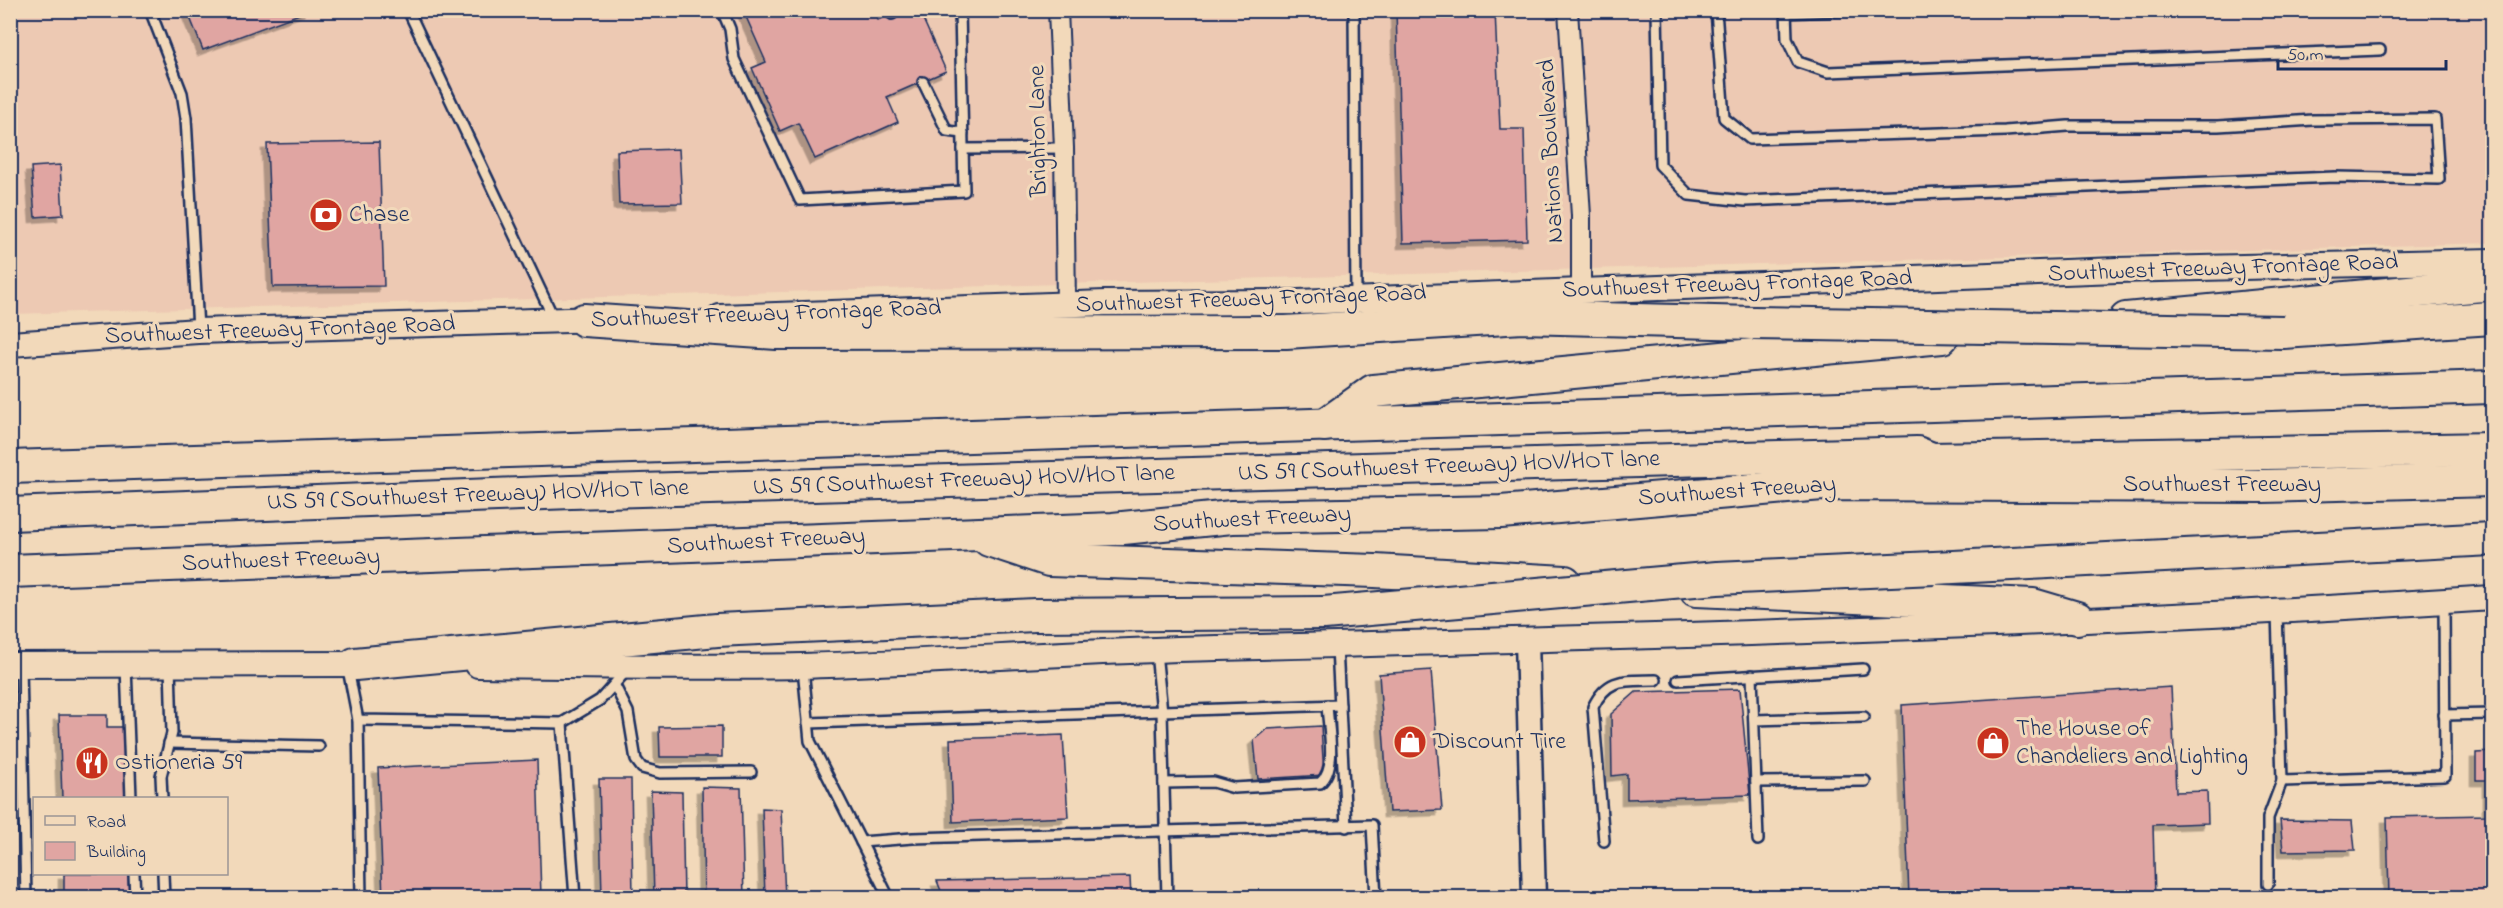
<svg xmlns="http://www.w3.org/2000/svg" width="2503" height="908" viewBox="0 0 2503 908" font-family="'Indie Flower',sans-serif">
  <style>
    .built { fill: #edc9b3 }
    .building { fill: #e0a5a2; stroke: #1b2f5e; stroke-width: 1.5; filter: url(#shadow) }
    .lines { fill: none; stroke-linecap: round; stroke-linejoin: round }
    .service-casing { stroke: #1b2f5e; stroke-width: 14 }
    .minor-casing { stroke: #1b2f5e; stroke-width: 22 }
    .tertiary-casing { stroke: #1b2f5e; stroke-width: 27 }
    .secondary-casing { stroke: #1b2f5e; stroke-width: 28 }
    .motorway-casing { stroke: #1b2f5e; stroke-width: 36 }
    .service { stroke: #f2d9ba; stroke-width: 9 }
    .minor { stroke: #f2d9ba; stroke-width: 18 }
    .tertiary { stroke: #f2d9ba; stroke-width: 22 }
    .secondary { stroke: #f2d9ba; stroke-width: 24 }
    .motorway { stroke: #f2d9ba; stroke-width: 32 }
    .motorway-bridge-casing { stroke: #1b2f5e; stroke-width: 36; stroke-linecap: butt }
    .motorway-bridge { stroke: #f2d9ba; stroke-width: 32 }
    .labels { text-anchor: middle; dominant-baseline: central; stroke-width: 6; stroke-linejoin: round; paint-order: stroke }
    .street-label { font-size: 24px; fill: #1b2f5e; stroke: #f2d9ba }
    .poi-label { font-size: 24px; fill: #1b2f5e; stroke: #f2d9ba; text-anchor: start }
  </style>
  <defs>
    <filter id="shadow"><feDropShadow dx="-5.5" dy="5.5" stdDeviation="0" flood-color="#0004"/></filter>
  </defs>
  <rect width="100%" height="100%" fill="#f2d9ba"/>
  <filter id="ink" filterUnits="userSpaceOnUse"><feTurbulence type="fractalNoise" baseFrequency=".0167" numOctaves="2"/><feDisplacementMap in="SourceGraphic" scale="12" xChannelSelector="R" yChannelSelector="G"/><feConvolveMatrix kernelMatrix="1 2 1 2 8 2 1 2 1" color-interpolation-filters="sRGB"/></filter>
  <g filter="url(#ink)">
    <polygon class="built" points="11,11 2492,11 2492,243 11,314"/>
    <g class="building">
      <polygon points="187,10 310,10 203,50"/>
      <polygon points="743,10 874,10 878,20 899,10 919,10 946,71 887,97 898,122 815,159 798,123 780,131 752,68 766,62"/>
      <polygon points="1396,10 1495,10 1500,129 1524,129 1527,240 1403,243"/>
      <polygon points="379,142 384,286 273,287 267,144"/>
      <polygon points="679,149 682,203 619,204 617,151"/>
      <polygon points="60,165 63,215 35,217 31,167"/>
      <polygon points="1431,670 1442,810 1389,812 1379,674"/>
      <polygon points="2171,687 2176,792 2207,791 2208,823 2153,825 2155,898 1909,898 1902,705"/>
      <polygon points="1740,689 1750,795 1627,799 1627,774 1612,776 1611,714 1636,692"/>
      <polygon points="59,715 107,715 107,727 125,727 127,798 62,798"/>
      <polygon points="722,726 722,757 660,757 659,727"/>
      <polygon points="1321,726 1324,775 1258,779 1254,740 1267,729"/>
      <polygon points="1063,735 1068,817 953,822 950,739"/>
      <polygon points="2492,752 2492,898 2389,898 2387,817 2488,815 2488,780 2476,780 2476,753"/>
      <polygon points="537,760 541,898 383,898 378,768"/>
      <polygon points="599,779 631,779 633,898 602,898"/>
      <polygon points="702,787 741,788 744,898 704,898"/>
      <polygon points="651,791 682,792 684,898 654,898"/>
      <polygon points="762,808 781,809 785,898 765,898"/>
      <polygon points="2280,820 2352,821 2355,850 2283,851"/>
      <polygon points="64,874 128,874 129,898 64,898"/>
      <polygon points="1130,877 1131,898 944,898 937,881"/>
    </g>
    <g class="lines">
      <g class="service-casing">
        <g id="service">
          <polyline points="150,10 182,93 186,118 198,329"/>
          <polyline points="408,10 554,319"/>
          <polyline points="722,10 730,29 734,59 800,200 964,191 960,10"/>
          <polyline points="890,10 892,14"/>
          <polyline points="1354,10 1356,298"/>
          <polyline points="1657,10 1660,165 1689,195 1745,201 2335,177 2439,179 2435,119 2313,120 2218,126 2068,126 2005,131 1750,139 1724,118 1716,10"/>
          <polyline points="1786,10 1787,39 1798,62 1828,72 2380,50"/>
          <polyline points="1786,13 1857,10"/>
          <polyline points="923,82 947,131 963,133"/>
          <polyline points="963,149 1064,148"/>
          <polyline points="1337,647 1346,827"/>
          <polyline points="1156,652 1162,712 1167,898"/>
          <polyline points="21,666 26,898"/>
          <polyline points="126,666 131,798"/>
          <polyline points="803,668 810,741 861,842 913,838 1372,825 1376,898"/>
          <polyline points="348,669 358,720 562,723 600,700 627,670"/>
          <polyline points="1752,675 1758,840"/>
          <polyline points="1678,680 1863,669"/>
          <polyline points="615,686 628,712 636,760 642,768 660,773 751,772"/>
          <polyline points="2444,715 2492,714"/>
          <polyline points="358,720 361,898"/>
          <polyline points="1754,720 1864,717"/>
          <polyline points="562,723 575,898"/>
          <polyline points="808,723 1340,705"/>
          <polyline points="169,743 319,746"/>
          <polyline points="2282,781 2445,776 2444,601"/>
          <polyline points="1756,782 1865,781"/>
          <path d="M1164 783 1213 782 1234 788 1320 783C1338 768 1328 728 1327 705"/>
          <polyline points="162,798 161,776 172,733 170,665"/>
          <path d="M1604 841 1593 707C1608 676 1626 681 1656 680"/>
          <polyline points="861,842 889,898"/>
          <polyline points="134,874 135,898"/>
          <polyline points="163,874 164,898"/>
          <polyline points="2268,884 2268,818 2282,781 2277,611"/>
        </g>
      </g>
      <g class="minor-casing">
        <g id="minor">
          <polyline points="1058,10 1064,148 1066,306"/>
          <polyline points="1568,10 1581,216 1581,289"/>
        </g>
      </g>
      <g class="tertiary-casing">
        <polyline id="tertiary" points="1527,640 1534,898"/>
      </g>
      <g class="secondary-casing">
        <g id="secondary">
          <polyline points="720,317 1105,303 1298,302 2117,270 2492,261"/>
          <polyline points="10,344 198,331 601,319"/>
          <polyline points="10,665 371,664"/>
          <path d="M478 665C586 666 694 668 802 666 940 662 1079 651 1217 648 1642 637 2068 626 2492 598"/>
        </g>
      </g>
      <g class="motorway-casing">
        <g id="motorway">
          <polyline points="2126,319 2492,284"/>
          <polyline points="584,320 777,333 1286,332 1522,317 1753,323"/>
          <polyline points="2283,332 2492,318"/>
          <polyline points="1325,425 1373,391 1942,337"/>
          <polyline points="10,467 2492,387"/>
          <polyline points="10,514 571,492 1917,453 1932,459 2492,449"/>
          <polyline points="989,540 1049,560 1375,571 1565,582"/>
          <polyline points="1934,568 2492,539"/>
          <polyline points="10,571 1113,529 1232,517 1501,512 1822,484 2263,486 2492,480"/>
          <polyline points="1696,590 2033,605 2077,618"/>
          <polyline points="355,664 717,630 1035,615 1324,613"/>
        </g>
      </g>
      <use href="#service" class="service"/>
      <use href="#minor" class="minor"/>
      <use href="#tertiary" class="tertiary"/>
      <use href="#secondary" class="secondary"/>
      <use href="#motorway" class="motorway"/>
      <g class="motorway-bridge-casing">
        <g id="motorway-bridge">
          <polyline points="1753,323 2283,332"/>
          <polyline points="1324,613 1717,578 1934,568"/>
        </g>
      </g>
      <use href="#motorway-bridge" class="motorway-bridge"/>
    </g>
  </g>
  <defs>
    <g id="bank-disc" transform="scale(1.725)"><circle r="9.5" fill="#c8321e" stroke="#f2d9ba"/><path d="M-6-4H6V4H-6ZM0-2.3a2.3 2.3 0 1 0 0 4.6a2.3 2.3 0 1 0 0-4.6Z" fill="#fff"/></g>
    <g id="shop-disc" transform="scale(1.725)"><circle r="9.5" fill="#c8321e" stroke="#f2d9ba"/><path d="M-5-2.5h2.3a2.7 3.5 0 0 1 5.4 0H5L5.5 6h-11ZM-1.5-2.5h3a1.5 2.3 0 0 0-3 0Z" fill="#fff"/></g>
    <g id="restaurant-disc" transform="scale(1.725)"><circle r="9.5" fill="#c8321e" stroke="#f2d9ba"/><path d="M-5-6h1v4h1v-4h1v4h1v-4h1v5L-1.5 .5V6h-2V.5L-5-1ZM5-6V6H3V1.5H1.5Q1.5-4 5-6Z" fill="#fff"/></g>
  </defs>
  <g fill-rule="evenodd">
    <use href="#bank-disc" x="326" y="215"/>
    <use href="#shop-disc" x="1410" y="742"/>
    <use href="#shop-disc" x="1993" y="743"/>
    <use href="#restaurant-disc" x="92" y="763"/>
  </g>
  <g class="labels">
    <g class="street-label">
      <text transform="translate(1039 131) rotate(-91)">Brighton Lane</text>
      <text transform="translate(1552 151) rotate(-93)">Nations Boulevard</text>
      <text transform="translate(2223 269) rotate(-2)">Southwest Freeway Frontage Road</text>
      <text transform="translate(1737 285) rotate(-2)">Southwest Freeway Frontage Road</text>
      <text transform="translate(1251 300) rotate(-2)">Southwest Freeway Frontage Road</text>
      <text transform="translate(766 315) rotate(-2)">Southwest Freeway Frontage Road</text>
      <text transform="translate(280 331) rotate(-2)">Southwest Freeway Frontage Road</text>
      <text transform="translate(1449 467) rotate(-2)">US 59 (Southwest Freeway) HOV/HOT lane</text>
      <text transform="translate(964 481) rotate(-2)">US 59 (Southwest Freeway) HOV/HOT lane</text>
      <text x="2222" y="485">Southwest Freeway</text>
      <text transform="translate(1737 492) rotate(-4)">Southwest Freeway</text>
      <text transform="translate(478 496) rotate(-2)">US 59 (Southwest Freeway) HOV/HOT lane</text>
      <text transform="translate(1252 520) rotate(-3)">Southwest Freeway</text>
      <text transform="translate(766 542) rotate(-3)">Southwest Freeway</text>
      <text transform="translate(281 561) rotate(-2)">Southwest Freeway</text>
    </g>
    <g class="poi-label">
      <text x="349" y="215">Chase</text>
      <text x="2016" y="729">The House of<tspan x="2016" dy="28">Chandeliers and Lighting</tspan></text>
      <text x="1433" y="742">Discount Tire</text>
      <text x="115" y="763">Ostioneria 59</text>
    </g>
  </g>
  <rect width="2503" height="908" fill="none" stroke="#f2d9ba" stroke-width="36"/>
  <rect x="18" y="18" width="2467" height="872" fill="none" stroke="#1b2f5e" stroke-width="2" filter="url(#ink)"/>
  <rect x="33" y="797" width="195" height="78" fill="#f2d9ba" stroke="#9c9595" stroke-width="1.5"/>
  <rect x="45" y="816" width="30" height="9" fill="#f2d9ba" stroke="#9c9595" stroke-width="1.5"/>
  <text x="87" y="827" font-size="18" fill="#1b2f5e">Road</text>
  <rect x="45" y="842" width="30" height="18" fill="#e0a5a2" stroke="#9c9595" stroke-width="1.5"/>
  <text x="87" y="857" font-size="18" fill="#1b2f5e">Building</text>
  <path d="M2278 60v9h168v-9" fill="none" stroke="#1b2f5e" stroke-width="3"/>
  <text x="2287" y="60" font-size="18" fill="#1b2f5e" stroke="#f2d9ba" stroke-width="4.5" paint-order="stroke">50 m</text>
</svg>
